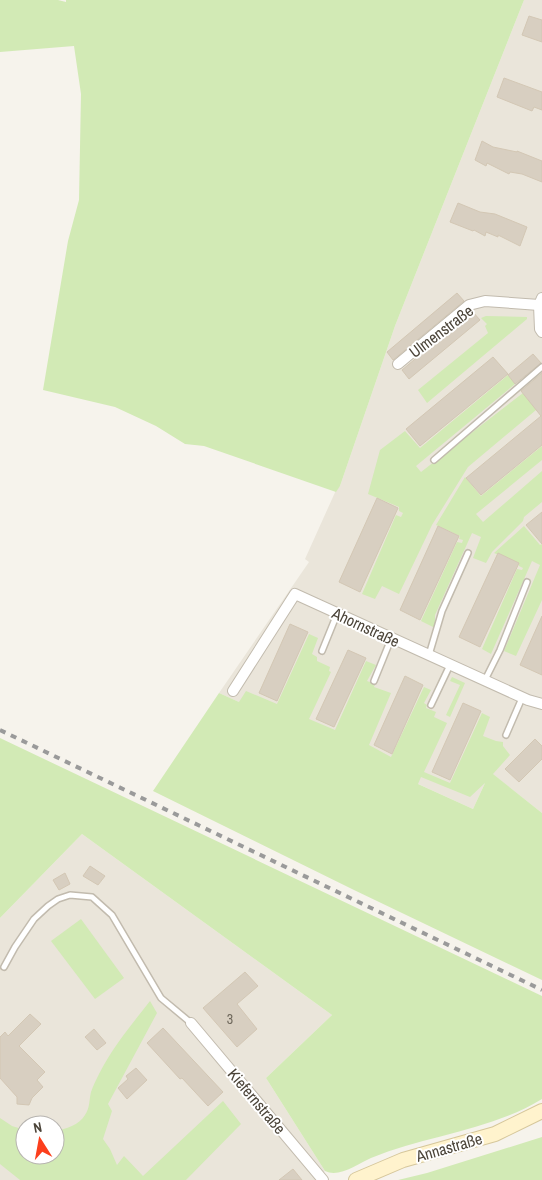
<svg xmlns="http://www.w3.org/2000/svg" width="542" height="1180" viewBox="0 0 542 1180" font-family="'Archivo Narrow',sans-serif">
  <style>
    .residential { fill: #eae5da; fill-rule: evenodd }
    .green { fill: #d2eab5; fill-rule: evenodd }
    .building { fill: #d8cfc1; stroke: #d3c7b4 }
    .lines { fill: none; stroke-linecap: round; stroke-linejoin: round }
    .lane-casing { stroke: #c2bbae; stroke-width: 8 }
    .street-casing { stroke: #c2bbae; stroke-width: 12 }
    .secondary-casing { stroke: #d6c79b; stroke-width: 16 }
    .lane { stroke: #fff; stroke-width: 5 }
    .street { stroke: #fff; stroke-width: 10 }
    .secondary { stroke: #fff3cd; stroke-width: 14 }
    .rail { stroke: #9a9a9a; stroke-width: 4; stroke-dasharray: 6 6; stroke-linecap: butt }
    .labels { text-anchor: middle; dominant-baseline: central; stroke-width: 4; stroke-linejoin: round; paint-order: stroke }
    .number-label { font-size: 14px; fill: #6e675b }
    .street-label { font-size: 16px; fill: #4b4439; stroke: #fff }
  </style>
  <rect width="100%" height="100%" fill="#f6f3ec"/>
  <g class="residential">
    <polygon points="524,0 542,0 542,813 490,772 473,809 219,693 309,562 305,559 337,488 340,486 395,326"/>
    <path d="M82 834 332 1015 266 1078 325 1171 315 1180H0V918ZM25 1125H55V1155H25Z"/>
  </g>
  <g class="green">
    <polygon points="0,0 58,0 66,2 66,0 524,0 395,326 340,486 336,492 204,446 185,444 156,426 115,407 43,390 68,241 79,200 81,94 74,46 0,52"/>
    <polygon points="486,316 527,317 527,319 427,403 418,390 488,333 485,326 487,324 481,318"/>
    <polygon points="508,375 515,384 416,466 421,472 523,393 530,402 542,405 468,467 432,525 399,594 382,586 375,599 362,594 396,515 401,517 403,513 399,511 399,507 368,494 380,450 405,431 420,448"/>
    <polygon points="542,446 542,460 476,514 483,522 542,471 542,502 524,517 523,521 492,552 486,563 473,558 481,537 472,533 435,615 435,628 421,621 457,542 462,543 463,540 459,539 460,536 436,525 465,477 481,496"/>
    <polygon points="524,526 540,545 542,544 542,600 516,656 504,651 540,565 532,561 491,654 482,649 517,569 522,570 523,568 519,566 518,563 494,553"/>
    <path d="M309 634 318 638 312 654 317 657V661L330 667 329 671 331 672 309 719 335 730 366 661 376 665 367 681 375 684 374 687 391 693 369 745 391 757 424 687 431 690 424 703 427 705 426 708 436 712 434 717 447 723 424 772 450 783 482 713 490 717 483 736 496 741 503 742V746L510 755 493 774 542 813V980L354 890 153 791 219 693 239 702 246 691 277 704ZM421 777 470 797 485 783 473 809 418 784Z"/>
    <polygon points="452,677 465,683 450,717 446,715 460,685 450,681"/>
    <path d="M0 738 542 996V1099C490 1131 427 1135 371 1158 358 1164 339 1178 325 1171L266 1078 332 1015 82 834 0 918Z"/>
    <polygon points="81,919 124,978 95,999 51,941"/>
    <path d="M150 1001 157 1013 108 1104 112 1111 103 1139 110 1149 117 1165 124 1156 143 1176 223 1101 241 1124 186 1180H20L0 1164V1118L12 1126 25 1130V1155H55V1131C66 1129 79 1125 85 1115 90 1108 89 1100 91 1092 93 1086 96 1080 99 1074 112 1048 132 1024 150 1001Z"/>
    <polygon points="542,1137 542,1180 398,1180 427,1173"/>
  </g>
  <g class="building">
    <polygon points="529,16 542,20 542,42 522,35"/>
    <polygon points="504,78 542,92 542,110 534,107 532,111 497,97"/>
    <polygon points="482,141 493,147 517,152 517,151 542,161 542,182 522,174 510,172 509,174 487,163 486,166 475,160"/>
    <polygon points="458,203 480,212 495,214 527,227 520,246 498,235 498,237 486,232 485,236 474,230 473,231 450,222"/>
    <polygon points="457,293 464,301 393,360 387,352"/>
    <polygon points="472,311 480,320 409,379 402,370"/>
    <polygon points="533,354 541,363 515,384 508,375"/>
    <polygon points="493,357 508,374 420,446 406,429"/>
    <polygon points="542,373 542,445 481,495 466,478 541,416 521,391"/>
    <polygon points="377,498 398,508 360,592 339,582"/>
    <polygon points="542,512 542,544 526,525"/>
    <polygon points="438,526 459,536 420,620 400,610"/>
    <polygon points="498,553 519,563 480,647 459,637"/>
    <polygon points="542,616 542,675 520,665"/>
    <polygon points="290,624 308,632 277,701 259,693"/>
    <polygon points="348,650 366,658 334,727 316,719"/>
    <polygon points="405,676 423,685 392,754 374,745"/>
    <polygon points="463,703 481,711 450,780 432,772"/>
    <polygon points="535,739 542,746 542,759 519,782 505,769"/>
    <polygon points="90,866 105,876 98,885 83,876"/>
    <polygon points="65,873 70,884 59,890 53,880"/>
    <polygon points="245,972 258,986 237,1004 257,1029 237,1047 203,1008"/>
    <polygon points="30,1014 41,1024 19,1046 45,1072 37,1080 43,1087 32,1098 29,1105 17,1104 17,1097 0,1078 0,1037 5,1032 8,1036"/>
    <polygon points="163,1028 223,1092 208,1106 182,1078 180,1079 147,1043"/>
    <polygon points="94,1029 106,1043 97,1050 85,1037"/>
    <polygon points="136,1068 147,1080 127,1099 118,1088 128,1079 126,1076"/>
    <polygon points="293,1169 302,1180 279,1180"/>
  </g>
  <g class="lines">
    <g class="lane-casing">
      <g id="lane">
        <polyline points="434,460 542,367"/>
        <polyline points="322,651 337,614"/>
        <polyline points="429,655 442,611 468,553"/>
        <polyline points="485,680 500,650 527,582"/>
        <polyline points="374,681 391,639"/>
        <polyline points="431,705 450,665"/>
        <polyline points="506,735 522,698"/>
        <polyline points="4,967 15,947 34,919 48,906 58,899 70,895 92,897 112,915 161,998 191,1023"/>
      </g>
    </g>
    <g class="street-casing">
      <g id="street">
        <polyline points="539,305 540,329 542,332"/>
        <polyline points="398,364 469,305 485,301 539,305 542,298"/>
        <polyline points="233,691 295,594 528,700 542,704"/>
        <polyline points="191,1023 323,1180"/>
      </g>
    </g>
    <g class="secondary-casing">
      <polyline id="secondary" points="356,1180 403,1160 495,1134 542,1111"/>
    </g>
    <use href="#lane" class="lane"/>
    <use href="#street" class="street"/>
    <use href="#secondary" class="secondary"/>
    <polyline class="rail" points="0,730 542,990"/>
  </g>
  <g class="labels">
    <g class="number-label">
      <text x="230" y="1019">3</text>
    </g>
    <g class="street-label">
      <text transform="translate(441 331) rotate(-37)">Ulmenstraße</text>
      <text transform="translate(366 627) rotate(25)">Ahornstraße</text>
      <text transform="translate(257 1101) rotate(50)">Kiefernstraße</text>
      <text transform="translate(449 1147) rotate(-16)">Annastraße</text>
    </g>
  </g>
  <g transform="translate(40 1140) rotate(349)"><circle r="24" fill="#ffffff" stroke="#b7b4b0"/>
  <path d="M0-4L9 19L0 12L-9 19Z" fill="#fc3f1d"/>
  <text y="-8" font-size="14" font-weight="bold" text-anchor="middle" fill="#4b4439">N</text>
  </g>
</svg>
